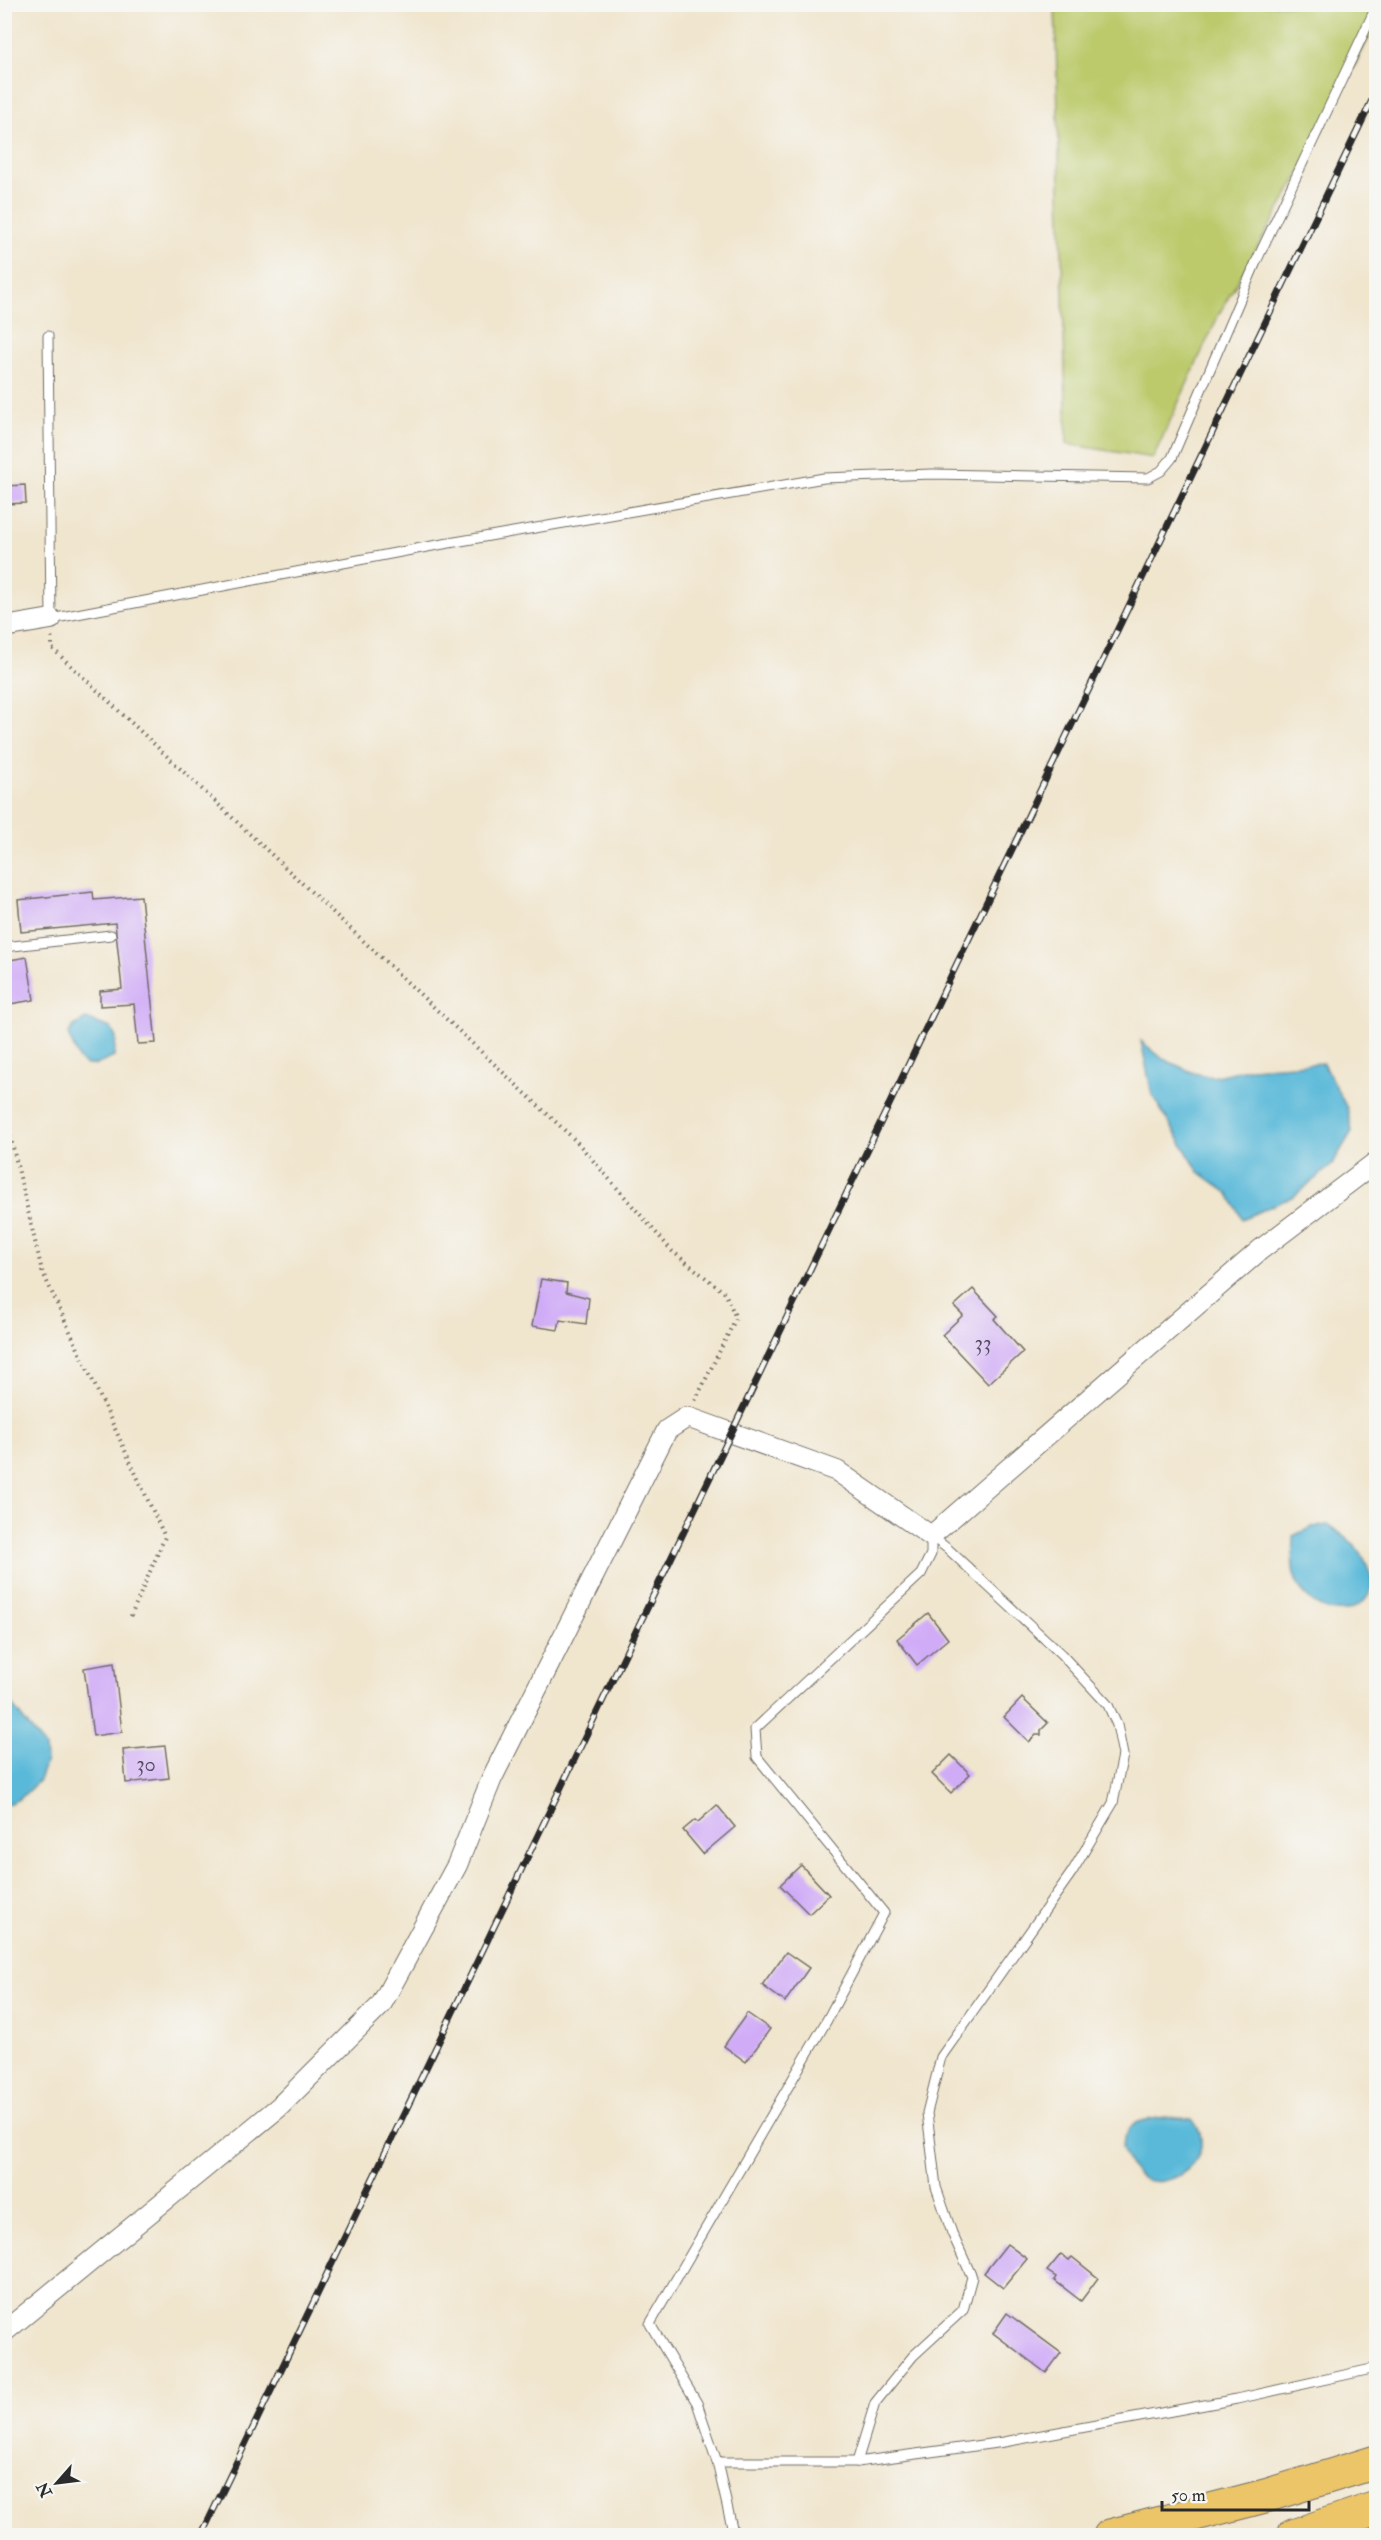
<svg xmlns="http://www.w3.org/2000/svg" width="1381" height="2540" viewBox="0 0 1381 2540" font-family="'IM FELL Double Pica',serif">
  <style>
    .green { fill: #bcca6c; stroke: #747a4c; stroke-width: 1.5 }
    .water { fill: #5ab9d9; stroke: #427282; stroke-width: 1.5 }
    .building { fill: #d0acf7 }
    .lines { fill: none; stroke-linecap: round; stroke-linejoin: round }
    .service-casing { stroke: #706c64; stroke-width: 11 }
    .minor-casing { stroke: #706c64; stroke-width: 22 }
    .motorway-casing { stroke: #706c64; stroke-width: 35 }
    .path { stroke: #706c64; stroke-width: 4; stroke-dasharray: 1.5 4.5; stroke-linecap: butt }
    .service { stroke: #fff; stroke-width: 9 }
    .minor { stroke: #fff; stroke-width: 20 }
    .motorway { stroke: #ecc569; stroke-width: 33 }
    .rail-casing { stroke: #2b2b2b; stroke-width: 7 }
    .rail { stroke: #f6f6f2; stroke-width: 4.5; stroke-dasharray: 14; stroke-linecap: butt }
    .labels { text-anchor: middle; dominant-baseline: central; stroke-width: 4.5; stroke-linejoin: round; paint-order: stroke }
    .number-label { font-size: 22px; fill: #544b5e }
  </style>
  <rect width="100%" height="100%" fill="#f6f6f2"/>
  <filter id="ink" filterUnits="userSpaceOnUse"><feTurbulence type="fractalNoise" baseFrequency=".0167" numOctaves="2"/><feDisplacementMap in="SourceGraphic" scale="12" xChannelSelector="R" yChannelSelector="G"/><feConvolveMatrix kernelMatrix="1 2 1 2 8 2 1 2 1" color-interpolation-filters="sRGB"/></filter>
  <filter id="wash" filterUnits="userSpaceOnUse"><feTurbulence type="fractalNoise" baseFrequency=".008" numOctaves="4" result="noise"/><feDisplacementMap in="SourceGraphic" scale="24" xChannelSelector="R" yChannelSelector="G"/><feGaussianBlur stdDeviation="1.35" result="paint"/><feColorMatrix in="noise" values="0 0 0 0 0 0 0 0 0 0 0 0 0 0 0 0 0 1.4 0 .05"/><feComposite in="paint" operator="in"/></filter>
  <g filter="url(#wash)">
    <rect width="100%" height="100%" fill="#f0e5cd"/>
    <polygon class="green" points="1055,5 1376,5 1376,24 1297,179 1220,312 1153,458 1067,444"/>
    <g class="water">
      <polygon points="86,1019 111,1028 116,1038 114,1057 96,1065 86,1065 79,1060 68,1034 74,1026"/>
      <polygon points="1141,1041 1163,1059 1194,1073 1212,1077 1251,1068 1323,1063 1347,1108 1352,1131 1332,1165 1294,1196 1242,1219 1229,1194 1199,1172 1152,1095"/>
      <path d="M1328 1525C1355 1542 1368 1555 1373 1587 1370 1592 1367 1599 1363 1602 1336 1624 1302 1603 1294 1574 1291 1563 1293 1547 1293 1536L1312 1527Z"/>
      <polygon points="5,1696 45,1747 46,1761 39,1780 21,1798 5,1806"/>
      <path d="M1165 2117 1192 2119C1224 2158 1165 2196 1139 2176 1130 2170 1126 2157 1122 2148 1128 2119 1139 2121 1165 2117Z"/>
    </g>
    <g id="blocks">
      <g class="building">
        <polygon points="25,485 26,503 4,504 4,486"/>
        <polygon points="93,892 94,900 141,896 156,1043 138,1044 134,1004 100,1006 100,991 122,989 115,923 21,932 18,900"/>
        <polygon points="27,957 34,1000 4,1005 4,961"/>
        <polygon points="541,1279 567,1283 566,1292 589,1298 586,1324 560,1320 558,1330 532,1326"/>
        <polygon points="973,1289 998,1316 994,1319 1023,1352 988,1384 942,1335 963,1315 954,1306"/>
        <polygon points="928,1613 948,1639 917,1665 897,1639"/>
        <polygon points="114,1663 122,1732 93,1736 84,1668"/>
        <polygon points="1022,1698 1048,1723 1041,1730 1041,1735 1036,1735 1029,1742 1004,1717"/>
        <polygon points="165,1746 169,1778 126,1783 123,1750"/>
        <polygon points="951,1755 970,1774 951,1793 932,1774"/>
        <polygon points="717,1805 735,1827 703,1854 683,1830 695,1820 698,1822"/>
        <polygon points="801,1865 829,1895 809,1914 780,1885"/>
        <polygon points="786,1952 809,1968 785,2002 762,1985"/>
        <polygon points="747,2013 770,2029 746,2062 724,2046"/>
        <polygon points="1007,2244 1027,2259 1003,2288 984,2273"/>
        <polygon points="1061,2254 1069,2260 1072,2257 1098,2278 1081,2301 1054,2280 1056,2277 1047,2271"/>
        <polygon points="1007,2313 1061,2353 1046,2373 993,2333"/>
      </g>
    </g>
  </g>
  <g filter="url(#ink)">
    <use href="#blocks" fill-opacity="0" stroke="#706c64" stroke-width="1.5"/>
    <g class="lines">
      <g class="service-casing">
        <g id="service">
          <polyline points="48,336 51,619 432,546 824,478 932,474 1148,478 1161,471 1172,458 1256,262 1376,7"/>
          <polyline points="4,947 111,935"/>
          <polyline points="717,2462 857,2462 1004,2442 1237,2399 1376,2368"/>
          <polyline points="857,2462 875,2403 913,2356 963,2310 972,2277 952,2233 936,2187 927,2113 941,2057 1072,1872 1113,1803 1123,1755 1117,1725 1108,1705 1061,1654 948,1549 931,1536"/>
          <polyline points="734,2536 717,2462 697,2403 650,2324 827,2020 884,1913 757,1757 755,1729 921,1574 931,1554 931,1536"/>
        </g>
      </g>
      <g class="minor-casing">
        <g id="minor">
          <polyline points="4,627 51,619"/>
          <polyline points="4,2332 279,2107 381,2005 457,1865 492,1778 667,1430 687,1417 837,1471 931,1536 1260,1250 1376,1162"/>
        </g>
      </g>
      <g class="motorway-casing">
        <g id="motorway">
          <polyline points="1110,2536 1265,2496 1376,2462"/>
          <polyline points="1293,2536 1376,2508"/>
        </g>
      </g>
      <g class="path">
        <polyline points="52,637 52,648 576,1141 672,1251 725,1293 736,1318 695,1401"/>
        <polyline points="5,1113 42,1271 165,1537 130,1618"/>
      </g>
      <use href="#service" class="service"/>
      <use href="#minor" class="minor"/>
      <use href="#motorway" class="motorway"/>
      <g class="rail-casing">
        <polyline id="rail" points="201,2536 1376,92"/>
      </g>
      <use href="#rail" class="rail"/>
    </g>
  </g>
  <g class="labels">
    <g class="number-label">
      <text x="983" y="1343">33</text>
      <text x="146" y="1764">30</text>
    </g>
  </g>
  <rect width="1381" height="2540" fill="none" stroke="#f6f6f2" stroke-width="24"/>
  <g transform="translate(57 2483) rotate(242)" stroke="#f6f6f2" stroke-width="4.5" paint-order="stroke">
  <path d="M0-4.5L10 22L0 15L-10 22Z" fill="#2b2b2b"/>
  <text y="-9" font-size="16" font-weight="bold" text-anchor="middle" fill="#2b2b2b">N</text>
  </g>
  <path d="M1162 2501v9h147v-9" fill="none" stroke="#2b2b2b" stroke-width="3"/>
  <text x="1171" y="2501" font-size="18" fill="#2b2b2b" stroke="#f6f6f2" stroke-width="4.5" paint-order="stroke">50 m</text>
</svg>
